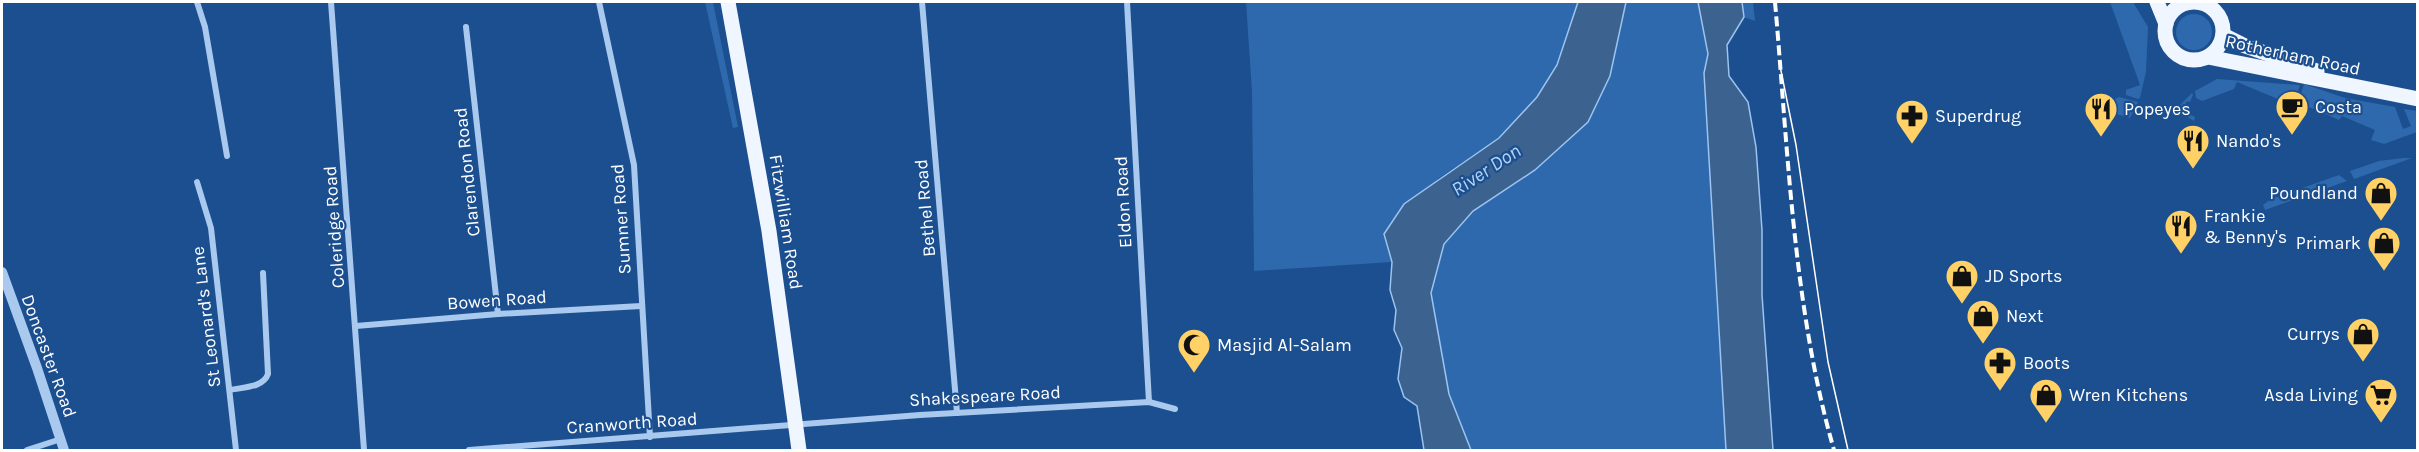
<svg xmlns="http://www.w3.org/2000/svg" width="2419" height="452" viewBox="0 0 2419 452" font-family="Karla,sans-serif">
  <style>
    .green { fill: #2e69ad }
    .water { fill: #3c6290; stroke: #9cc4f0; stroke-width: 1.5 }
    .lines { fill: none; stroke-linecap: round; stroke-linejoin: round }
    .minor { stroke: #a9c9ee; stroke-width: 6 }
    .tertiary { stroke: #a9c9ee; stroke-width: 10 }
    .primary { stroke: #f0f6ff; stroke-width: 15 }
    .tram { stroke: #fff; stroke-width: 1.5 }
    .rail { stroke: #fff; stroke-width: 4; stroke-dasharray: 10 4.5; stroke-linecap: butt }
    .labels { text-anchor: middle; dominant-baseline: central; stroke-width: 4.5; stroke-linejoin: round; paint-order: stroke }
    .street-label { font-size: 18px; fill: #fff; stroke: #1b4f8f }
    .poi-label { font-size: 18px; fill: #fff; stroke: #1b4f8f; text-anchor: start }
    .water-label { font-size: 20px; font-style: italic; fill: #b5d3f5; stroke: #1b4f8f }
  </style>
  <rect width="100%" height="100%" fill="#1b4f8f"/>
  <g class="green">
    <polygon points="705,2 713,2 738,127 733,128"/>
    <polygon points="1246,2 1578,2 1557,65 1537,97 1499,138 1439,178 1384,234 1392,262 1254,271 1252,92"/>
    <polygon points="1626,2 1698,2 1708,54 1704,73 1726,450 1471,450 1449,394 1431,293 1444,244 1473,211 1535,170 1620,23"/>
    <polygon points="1742,2 1753,2 1755,21 1744,17"/>
    <polygon points="2110,2 2133,2 2148,27 2146,72 2140,98 2138,99 2126,95 2126,90 2140,85"/>
    <circle cx="2194" cy="32" r="18"/>
    <polygon points="2217,79 2300,85 2298,91 2285,102 2237,82 2234,89 2202,101 2196,98 2195,91"/>
    <polygon points="2304,84 2345,98 2395,107 2403,129 2411,126 2404,109 2417,111 2417,132 2384,144 2371,140 2375,130 2342,116 2339,120 2295,101 2301,94"/>
    <polygon points="2192,93 2193,95 2190,102 2187,101 2182,111 2195,117 2194,121 2175,110"/>
    <polygon points="2119,97 2138,102 2130,118 2106,111 2106,103"/>
    <polygon points="2403,158 2412,158 2354,179 2350,171 2379,161"/>
    <polygon points="2339,175 2347,181 2265,210 2263,205 2271,199"/>
  </g>
  <g class="water">
    <polygon points="1578,2 1626,2 1610,76 1588,122 1535,170 1473,211 1444,244 1431,293 1449,394 1471,450 1424,450 1417,406 1404,397 1398,379 1402,348 1394,330 1396,310 1390,290 1392,262 1384,234 1404,204 1499,138 1537,97 1557,65"/>
    <polygon points="1698,2 1742,2 1744,17 1727,45 1729,76 1748,102 1756,147 1762,230 1762,295 1773,450 1726,450 1704,73 1708,54"/>
  </g>
  <g class="lines">
    <g class="minor">
      <polyline points="197,2 205,27 227,156"/>
      <polyline points="331,2 364,450"/>
      <polyline points="599,2 634,165 650,437"/>
      <polyline points="922,2 957,413"/>
      <polyline points="1127,2 1149,402"/>
      <polyline points="466,27 498,314"/>
      <polyline points="197,182 211,228 236,450"/>
      <polyline points="356,326 498,314 641,306"/>
      <path d="M230 390C243 387 263 388 268 374L263 273"/>
      <polyline points="27,450 61,439"/>
      <polyline points="469,450 920,415 1149,402 1175,409"/>
    </g>
    <polyline class="tertiary" points="2,272 37,368 64,450"/>
    <g class="primary">
      <polyline points="728,2 769,231 799,450"/>
      <polyline points="2157,2 2166,24"/>
      <circle cx="2194" cy="31" r="29"/>
      <polyline points="2223,35 2245,46 2317,71"/>
      <polyline points="2208,57 2418,99"/>
    </g>
    <polyline class="tram" points="1780,66 1796,145 1828,362 1848,450"/>
    <path class="rail" d="M1775 2C1788 149 1793 308 1834 450"/>
  </g>
  <defs>
    <g id="cafe-pin" transform="scale(1.725)"><path d="M0 17L-7.5 6A9.5 9.5 0 1 1 7.5 6Z" fill="#ffd166" stroke="#1b4f8f"/><path d="M-5.5-4.5H6V0H3Q3 3.5 0 3.5H-2.5Q-5.5 3.5-5.5 0ZM3-3.2v2h1.7v-2ZM-6 4.5H4V6H-6Z" fill="#111"/></g>
    <g id="restaurant-pin" transform="scale(1.725)"><path d="M0 17L-7.5 6A9.5 9.5 0 1 1 7.5 6Z" fill="#ffd166" stroke="#1b4f8f"/><path d="M-5-6h1v4h1v-4h1v4h1v-4h1v5L-1.5 .5V6h-2V.5L-5-1ZM5-6V6H3V1.5H1.5Q1.5-4 5-6Z" fill="#111"/></g>
    <g id="pharmacy-pin" transform="scale(1.725)"><path d="M0 17L-7.5 6A9.5 9.5 0 1 1 7.5 6Z" fill="#ffd166" stroke="#1b4f8f"/><path d="M-2-6h4v4h4v4h-4v4h-4v-4h-4v-4h4Z" fill="#111"/></g>
    <g id="shop-pin" transform="scale(1.725)"><path d="M0 17L-7.5 6A9.5 9.5 0 1 1 7.5 6Z" fill="#ffd166" stroke="#1b4f8f"/><path d="M-5-2.5h2.3a2.7 3.5 0 0 1 5.4 0H5L5.5 6h-11ZM-1.5-2.5h3a1.5 2.3 0 0 0-3 0Z" fill="#111"/></g>
    <g id="mosque-pin" transform="scale(1.725)"><path d="M0 17L-7.5 6A9.5 9.5 0 1 1 7.5 6Z" fill="#ffd166" stroke="#1b4f8f"/><path d="M3.5-4.9A6 6 0 1 0 3.5 4.9A5 5 0 1 1 3.5-4.9Z" fill="#111"/></g>
    <g id="supermarket-pin" transform="scale(1.725)"><path d="M0 17L-7.5 6A9.5 9.5 0 1 1 7.5 6Z" fill="#ffd166" stroke="#1b4f8f"/><path d="M-6-5.5h2.5l.6 2H6L4.5 2H-2.5L-4.4-4H-6ZM-1.5 3.2a1.3 1.3 0 1 0 .1 0ZM3 3.2a1.3 1.3 0 1 0 .1 0Z" fill="#111"/></g>
  </defs>
  <g fill-rule="evenodd">
    <use href="#cafe-pin" x="2292" y="107"/>
    <use href="#restaurant-pin" x="2101" y="109"/>
    <use href="#pharmacy-pin" x="1912" y="116"/>
    <use href="#restaurant-pin" x="2193" y="141"/>
    <use href="#shop-pin" x="2381" y="193"/>
    <use href="#restaurant-pin" x="2181" y="226"/>
    <use href="#shop-pin" x="2384" y="243"/>
    <use href="#shop-pin" x="1962" y="276"/>
    <use href="#shop-pin" x="1983" y="316"/>
    <use href="#shop-pin" x="2363" y="334"/>
    <use href="#mosque-pin" x="1194" y="345"/>
    <use href="#pharmacy-pin" x="2000" y="363"/>
    <use href="#shop-pin" x="2046" y="395"/>
    <use href="#supermarket-pin" x="2381" y="395"/>
  </g>
  <g class="labels">
    <g class="street-label">
      <text transform="translate(2293 55) rotate(12)">Rotherham Road</text>
      <text transform="translate(467 172) rotate(-96)">Clarendon Road</text>
      <text transform="translate(1123 202) rotate(-93)">Eldon Road</text>
      <text transform="translate(925 208) rotate(-95)">Bethel Road</text>
      <text transform="translate(621 219) rotate(-94)">Sumner Road</text>
      <text transform="translate(786 222) rotate(81)">Fitzwilliam Road</text>
      <text transform="translate(334 227) rotate(-94)">Coleridge Road</text>
      <text transform="translate(497 300) rotate(-4)">Bowen Road</text>
      <text transform="translate(206 317) rotate(-97)">St Leonard's Lane</text>
      <text transform="translate(49 356) rotate(70)">Doncaster Road</text>
      <text transform="translate(985 396) rotate(-3)">Shakespeare Road</text>
      <text transform="translate(632 423) rotate(-4)">Cranworth Road</text>
    </g>
    <g class="poi-label">
      <text x="2315" y="107">Costa</text>
      <text x="2124" y="109">Popeyes</text>
      <text x="1935" y="116">Superdrug</text>
      <text x="2216" y="141">Nando's</text>
      <text x="2358" y="193" text-anchor="end">Poundland</text>
      <text x="2204" y="216">Frankie<tspan x="2204" dy="21">&amp; Benny's</tspan></text>
      <text x="2361" y="243" text-anchor="end">Primark</text>
      <text x="1985" y="276">JD Sports</text>
      <text x="2006" y="316">Next</text>
      <text x="2340" y="334" text-anchor="end">Currys</text>
      <text x="1217" y="345">Masjid Al-Salam</text>
      <text x="2023" y="363">Boots</text>
      <text x="2069" y="395">Wren Kitchens</text>
      <text x="2358" y="395" text-anchor="end">Asda Living</text>
    </g>
    <g class="water-label">
      <text transform="translate(1486 170) rotate(-33)">River Don</text>
    </g>
  </g>
  <rect width="2419" height="452" fill="none" stroke="#ffffff" stroke-width="6"/>
</svg>
